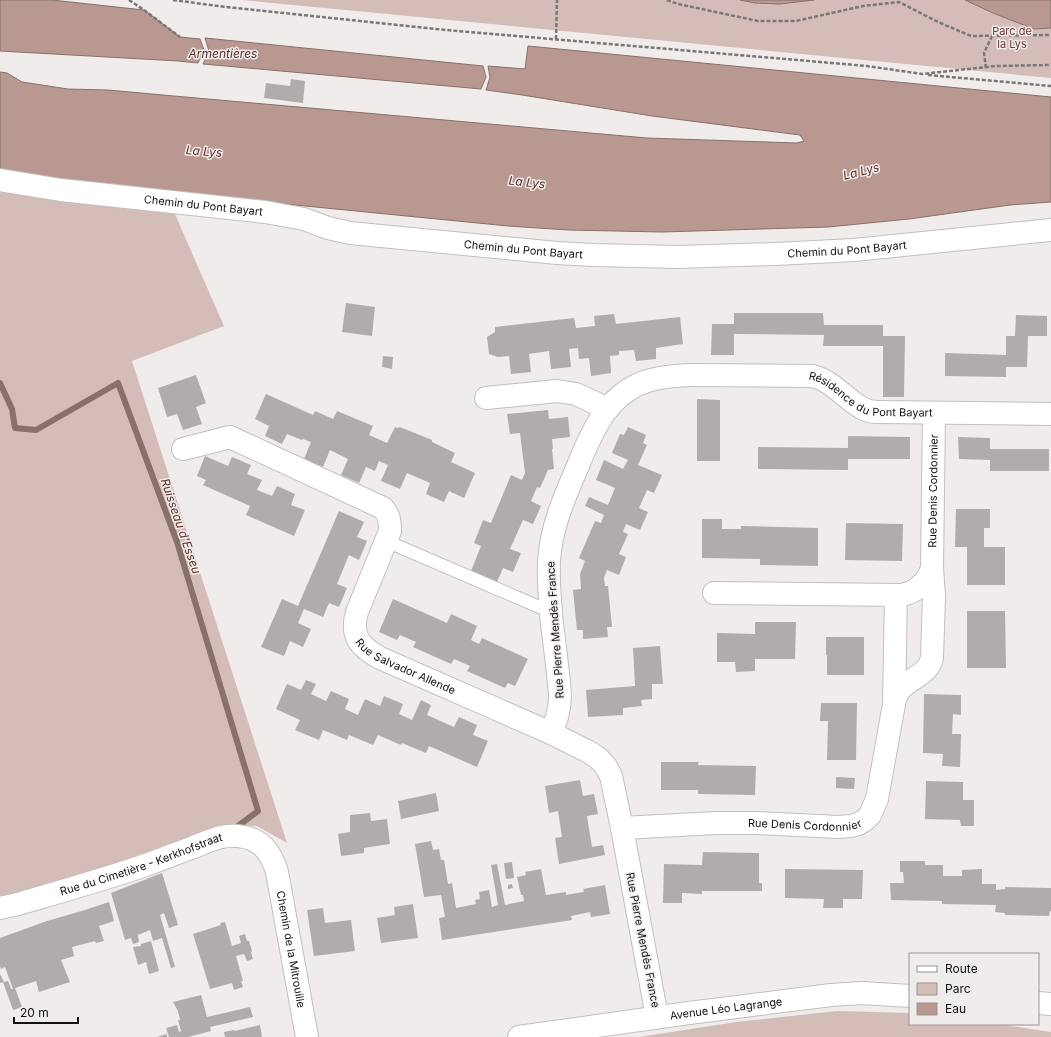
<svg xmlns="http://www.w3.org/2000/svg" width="1051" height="1037" viewBox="0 0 1051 1037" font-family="Inter,sans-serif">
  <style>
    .green { fill: #d4bcb8 }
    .water { fill: #ba9892; stroke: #88706b }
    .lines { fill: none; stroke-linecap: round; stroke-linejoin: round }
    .stream { stroke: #88706b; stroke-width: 6 }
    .building { fill: #b0acab }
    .lane-casing { stroke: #c3bfbe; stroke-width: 14 }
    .street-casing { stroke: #c3bfbe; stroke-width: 24 }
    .path { stroke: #7a7877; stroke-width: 2.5; stroke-dasharray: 4 2; stroke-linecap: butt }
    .lane { stroke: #fff; stroke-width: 12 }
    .street { stroke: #fff; stroke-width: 22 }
    .labels { text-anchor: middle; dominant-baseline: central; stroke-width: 3; stroke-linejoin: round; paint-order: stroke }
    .park-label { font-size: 11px; fill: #6e3d35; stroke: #f0eceb }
    .street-label { font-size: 11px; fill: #121110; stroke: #f0eceb }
    .water-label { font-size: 12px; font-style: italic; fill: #5d2d26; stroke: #f0eceb }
  </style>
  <rect width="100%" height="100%" fill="#f0eceb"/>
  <g class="green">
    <polygon points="242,0 1051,0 1051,78"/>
    <polygon points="0,169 23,173 166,192 181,228 224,326 132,361 287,843 257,826 220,825 62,883 0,898"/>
    <polygon points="837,1011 910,1013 910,1024 998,1024 1051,1032 1051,1037 639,1037 736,1022"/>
  </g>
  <g class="water">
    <polygon points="0,0 52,0 144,10 180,37 200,39 204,50 198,63 178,61 0,51"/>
    <polygon points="740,0 814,0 780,4 755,3"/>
    <polygon points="965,0 1051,0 1051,28 1034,29 993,13"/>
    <polygon points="205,38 483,66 486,77 481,89 203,64 209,51"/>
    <polygon points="528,46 1051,97 1051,202 1010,205 909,219 828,227 662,232 568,230 508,226 224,198 79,182 23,173 0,169 0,72 7,73 22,82 68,89 108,90 174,96 647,138 797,143 804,141 800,135 652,116 522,95 486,90 490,77 488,66 525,69"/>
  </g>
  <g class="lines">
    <polyline class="stream" points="0,383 12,409 15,428 36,430 118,383 177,542 258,811 238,826"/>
  </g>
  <g class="building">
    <polygon points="291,79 305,81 303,103 264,98 266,83 290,86"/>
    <polygon points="346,303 375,307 372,336 342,332"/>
    <polygon points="734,313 823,313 824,325 883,325 883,336 905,336 904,397 883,397 883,346 823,346 824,335 734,334 734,355 711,355 712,324 734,324"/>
    <polygon points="614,314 616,324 680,317 683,344 656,348 656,359 636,361 634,350 619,351 619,355 610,356 611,373 591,376 589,358 579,359 578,348 569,349 571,367 551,369 549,351 529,354 531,372 511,374 509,356 498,357 489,354 487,337 495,332 495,327 574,318 576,328 595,326 594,316"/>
    <polygon points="1016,315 1047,316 1047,336 1028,336 1027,367 1006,367 1006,377 945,376 945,353 1006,355 1006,336 1015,336"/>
    <polygon points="383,356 393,357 392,369 382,367"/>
    <polygon points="196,375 206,403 196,407 202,424 183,430 177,414 167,417 158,388"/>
    <polygon points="266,394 313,415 315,411 333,419 337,411 373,426 369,435 387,443 395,427 397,428 400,427 432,440 432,442 455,453 451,462 475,473 464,498 449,491 444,502 426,494 430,483 407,473 400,489 381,481 388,465 379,461 375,471 366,467 359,483 341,475 348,459 330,450 323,467 304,459 311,442 303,439 302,440 287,434 282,444 265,436 269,426 255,419"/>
    <polygon points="697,399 720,400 720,461 697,461"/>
    <polygon points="548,410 549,419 568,417 570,437 552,439 553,449 552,449 554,469 548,470 540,488 537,487 531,501 541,506 533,524 523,520 510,549 521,553 513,572 503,568 497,582 471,571 481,546 474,543 483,520 491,523 511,475 522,480 525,473 520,433 510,434 507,414"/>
    <polygon points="628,427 646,435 643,443 647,445 638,465 662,475 654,493 647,490 639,508 648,512 640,530 626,524 623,532 628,534 619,554 626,557 619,575 607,570 604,578 605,586 608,586 612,627 607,627 608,637 583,639 583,630 577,630 573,590 581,589 580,574 585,561 579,558 595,521 601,523 604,515 585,506 589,497 608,505 615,488 596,480 604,460 623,469 628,460 612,453 620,434 624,435"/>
    <polygon points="848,436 910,437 910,459 848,459 848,470 758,469 758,447 848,448"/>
    <polygon points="958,437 990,438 990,449 1049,449 1049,471 990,471 990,460 959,459"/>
    <polygon points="205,456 228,466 232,457 251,465 247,474 262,480 257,490 272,496 277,486 295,494 291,505 305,510 294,536 246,515 250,506 203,485 206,480 197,476"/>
    <polygon points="956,509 990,509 990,528 984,528 984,547 1005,547 1005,585 967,585 967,547 955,547"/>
    <polygon points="339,511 364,522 357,537 367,541 359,560 349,555 337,584 347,588 339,607 329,603 323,617 304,609 298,623 311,629 303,647 290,641 284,656 261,647 282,599 298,606"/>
    <polygon points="702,519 722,519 722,529 741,529 741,526 818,528 818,566 760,565 760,559 702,558"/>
    <polygon points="846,523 903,524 902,561 845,560"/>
    <polygon points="393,599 447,623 451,614 477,626 471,640 479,644 482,638 528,659 515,686 508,683 505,688 467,671 470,666 454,659 451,664 413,647 416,642 400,635 397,640 379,632"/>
    <polygon points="967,611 1005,611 1006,668 967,668"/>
    <polygon points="755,622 796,622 795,659 755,659 755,671 736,672 735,662 717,662 717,633 755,634"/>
    <polygon points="826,637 864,637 864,675 827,675 827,655 826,655"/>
    <polygon points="660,646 663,684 652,684 652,699 641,700 642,706 623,708 623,715 588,717 586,690 635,686 633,648"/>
    <polygon points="306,680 316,684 311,694 326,701 331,691 349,699 345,709 358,715 365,699 380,706 384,696 403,704 399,714 412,720 421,700 431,705 427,715 454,727 459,717 477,725 473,735 488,741 477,767 429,746 426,753 402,743 401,745 378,735 373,745 349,735 347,740 323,730 319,740 295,730 300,720 276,709 287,684 301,690"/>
    <polygon points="924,694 961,695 961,715 953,714 952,734 961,734 960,767 942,766 943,754 923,753"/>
    <polygon points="821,703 857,703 856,760 827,760 828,721 820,721"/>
    <polygon points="661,762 699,762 698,765 756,766 755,795 698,794 698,790 661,790"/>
    <polygon points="836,777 855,778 854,789 836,788"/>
    <polygon points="580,780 583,796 594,794 598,814 587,816 592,847 603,845 605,855 559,864 555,838 562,837 558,811 549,813 545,786"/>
    <polygon points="926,781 963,782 963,800 974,800 974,826 961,826 960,820 925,819"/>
    <polygon points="436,793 439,811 401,819 398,801"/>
    <polygon points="370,813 371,821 387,819 390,844 364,848 364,853 341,856 338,834 350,832 350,815"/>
    <polygon points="431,841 433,850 439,849 441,860 444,860 448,884 452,883 456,908 476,904 475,900 480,899 479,892 489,890 492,907 498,905 491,865 497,864 505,905 524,901 523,895 521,895 517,877 526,875 525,872 541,869 546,895 566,892 566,895 577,893 584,892 583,889 605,885 610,914 591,917 590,912 571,916 572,920 442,940 439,918 445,917 441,895 424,897 415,844"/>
    <polygon points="703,852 759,853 759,883 762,883 762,891 702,891 702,894 682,893 682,903 663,903 664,864 702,865"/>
    <polygon points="900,861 925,861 925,865 943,865 943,876 962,876 962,870 982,869 982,884 996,884 996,890 1005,889 1005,887 1051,888 1051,911 1050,911 1049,916 1005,915 1005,913 995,912 996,905 942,904 942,901 891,900 890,883 904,883 903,872 900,872"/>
    <polygon points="512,862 514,878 506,879 504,863"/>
    <polygon points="785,869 863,870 862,899 843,899 843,908 823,908 824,899 785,898"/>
    <polygon points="162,873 178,925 169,928 164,913 160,915 175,967 171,968 162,938 153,941 150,930 138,935 139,942 133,944 131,938 125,940 111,893"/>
    <polygon points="512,884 513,888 508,889 508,885"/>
    <polygon points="109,902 114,921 99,926 104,941 96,943 95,941 72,947 74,956 61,960 70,982 39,992 36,981 15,988 22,1007 13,1010 3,982 0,983 0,974 4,982 8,981 11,989 13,989 5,967 1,969 0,966 0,938 47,921 85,910"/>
    <polygon points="413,904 418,938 381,943 377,918 395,915 394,907"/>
    <polygon points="323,908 325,923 351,920 355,951 314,956 307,910"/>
    <polygon points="225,922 232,946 241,943 239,936 245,934 247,941 249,941 252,951 251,952 253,959 247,961 244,954 236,956 243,981 241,981 243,987 234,990 232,983 210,989 193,934 221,925 220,923"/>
    <polygon points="151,941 159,971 149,974 146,962 138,965 133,947 141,946 141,944"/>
    <polygon points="201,995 207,1017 250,1007 253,1017 210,1027 211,1031 188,1037 169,1037 166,1028 177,1025 179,1032 181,1031 178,1020 180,1020 178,1011 173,1002"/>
    <polygon points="260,1025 262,1037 225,1037 224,1032 234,1030 235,1031"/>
    <polygon points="167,1034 167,1037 157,1037"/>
  </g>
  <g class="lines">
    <g class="lane-casing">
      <polyline id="lane" points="386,541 551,612"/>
    </g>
    <g class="street-casing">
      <g id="street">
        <path id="s1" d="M0 180 61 190 265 212 304 219 328 228 350 233 557 253 594 255 678 257 776 254 854 250 1051 230"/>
        <polyline points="486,398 557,391 576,394 608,409"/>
        <path id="s2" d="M183 449 230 437 383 508C389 515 390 521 390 531L357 612C350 636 360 647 380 658L551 733"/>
        <path d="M714 593 901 595C917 592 927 583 932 568"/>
        <path id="s3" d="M894 704C895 700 896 696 898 692 908 678 928 676 932 658L934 596 932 568 934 413"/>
        <path id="s4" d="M622 828 716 823H758L838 827 851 826 858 824 865 820 870 815 877 799 894 704 896 595"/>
        <path id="s5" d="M0 908 18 904C59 892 102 880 143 866 160 860 177 853 194 847 209 841 222 834 238 836 261 838 271 852 277 872L307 1037"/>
        <polyline points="1038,1003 1051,1004"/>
        <path id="s6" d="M657 1017 622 828 611 776 605 765 598 758 589 752 551 733C557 719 560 709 560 694 558 671 555 647 552 624 550 603 548 582 549 561 551 528 564 498 577 468 585 448 594 427 607 409 615 400 625 391 635 386 652 377 673 376 691 375L812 376C832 380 845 399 862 408 867 411 872 412 877 412L1051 414"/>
        <path id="s7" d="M519 1037 689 1013 831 995 862 993 910 996"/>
      </g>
    </g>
    <g class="path">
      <polyline points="129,0 144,10 180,37"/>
      <polyline points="173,0 226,7 446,30 867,66 922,74 996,66 1051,65"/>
      <polyline points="667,0 678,4 758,21 796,21 863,6 899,2 938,22 971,36 1051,35"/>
      <polyline points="556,39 557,0"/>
      <polyline points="986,68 984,53 992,36"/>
      <polyline points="928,75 1051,86"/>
    </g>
    <use href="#lane" class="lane"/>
    <use href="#street" class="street"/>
  </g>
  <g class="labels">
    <g class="park-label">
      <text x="1012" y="31">Parc de<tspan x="1012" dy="13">la Lys</tspan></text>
    </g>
    <g class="street-label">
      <text stroke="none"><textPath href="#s1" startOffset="205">Chemin du Pont Bayart</textPath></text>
      <text stroke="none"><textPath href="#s1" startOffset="529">Chemin du Pont Bayart</textPath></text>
      <text stroke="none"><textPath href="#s1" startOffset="853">Chemin du Pont Bayart</textPath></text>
      <text stroke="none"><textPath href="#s6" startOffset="938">Résidence du Pont Bayart</textPath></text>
      <text stroke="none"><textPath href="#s3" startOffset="229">Rue Denis Cordonnier</textPath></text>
      <text transform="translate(555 630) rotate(-94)">Rue Pierre Mendès France</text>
      <text stroke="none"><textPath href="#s2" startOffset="413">Rue Salvador Allende</textPath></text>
      <text stroke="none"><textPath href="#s4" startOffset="183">Rue Denis Cordonnier</textPath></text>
      <text stroke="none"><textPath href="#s5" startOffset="148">Rue du Cimetière - Kerkhofstraat</textPath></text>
      <text transform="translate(643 940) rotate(79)">Rue Pierre Mendès France</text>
      <text stroke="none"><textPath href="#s5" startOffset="385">Chemin de la Mitrouille</textPath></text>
      <text stroke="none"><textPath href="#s7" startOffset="209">Avenue Léo Lagrange</textPath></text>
    </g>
    <g class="water-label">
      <text x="223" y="53">Armentières</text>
      <text transform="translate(204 151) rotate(5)">La Lys</text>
      <text transform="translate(861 171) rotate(-14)">La Lys</text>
      <text transform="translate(527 182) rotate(6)">La Lys</text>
      <text transform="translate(181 526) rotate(71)">Ruisseau d'Esseu</text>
    </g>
  </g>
  <rect x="909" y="953" width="130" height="72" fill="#f0eceb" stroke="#979493"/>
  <rect x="917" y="966" width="20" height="6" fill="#ffffff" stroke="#979493"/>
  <text x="945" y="973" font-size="12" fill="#121110">Route</text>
  <rect x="917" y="983" width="20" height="12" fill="#d4bcb8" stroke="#979493"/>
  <text x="945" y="993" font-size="12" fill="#121110">Parc</text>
  <rect x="917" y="1003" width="20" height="12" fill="#ba9892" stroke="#979493"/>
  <text x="945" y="1013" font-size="12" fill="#121110">Eau</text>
  <path d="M14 1017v6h64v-6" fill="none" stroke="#121110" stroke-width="2"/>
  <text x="20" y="1017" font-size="12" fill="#121110" stroke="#f0eceb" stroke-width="3" paint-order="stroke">20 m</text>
</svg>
